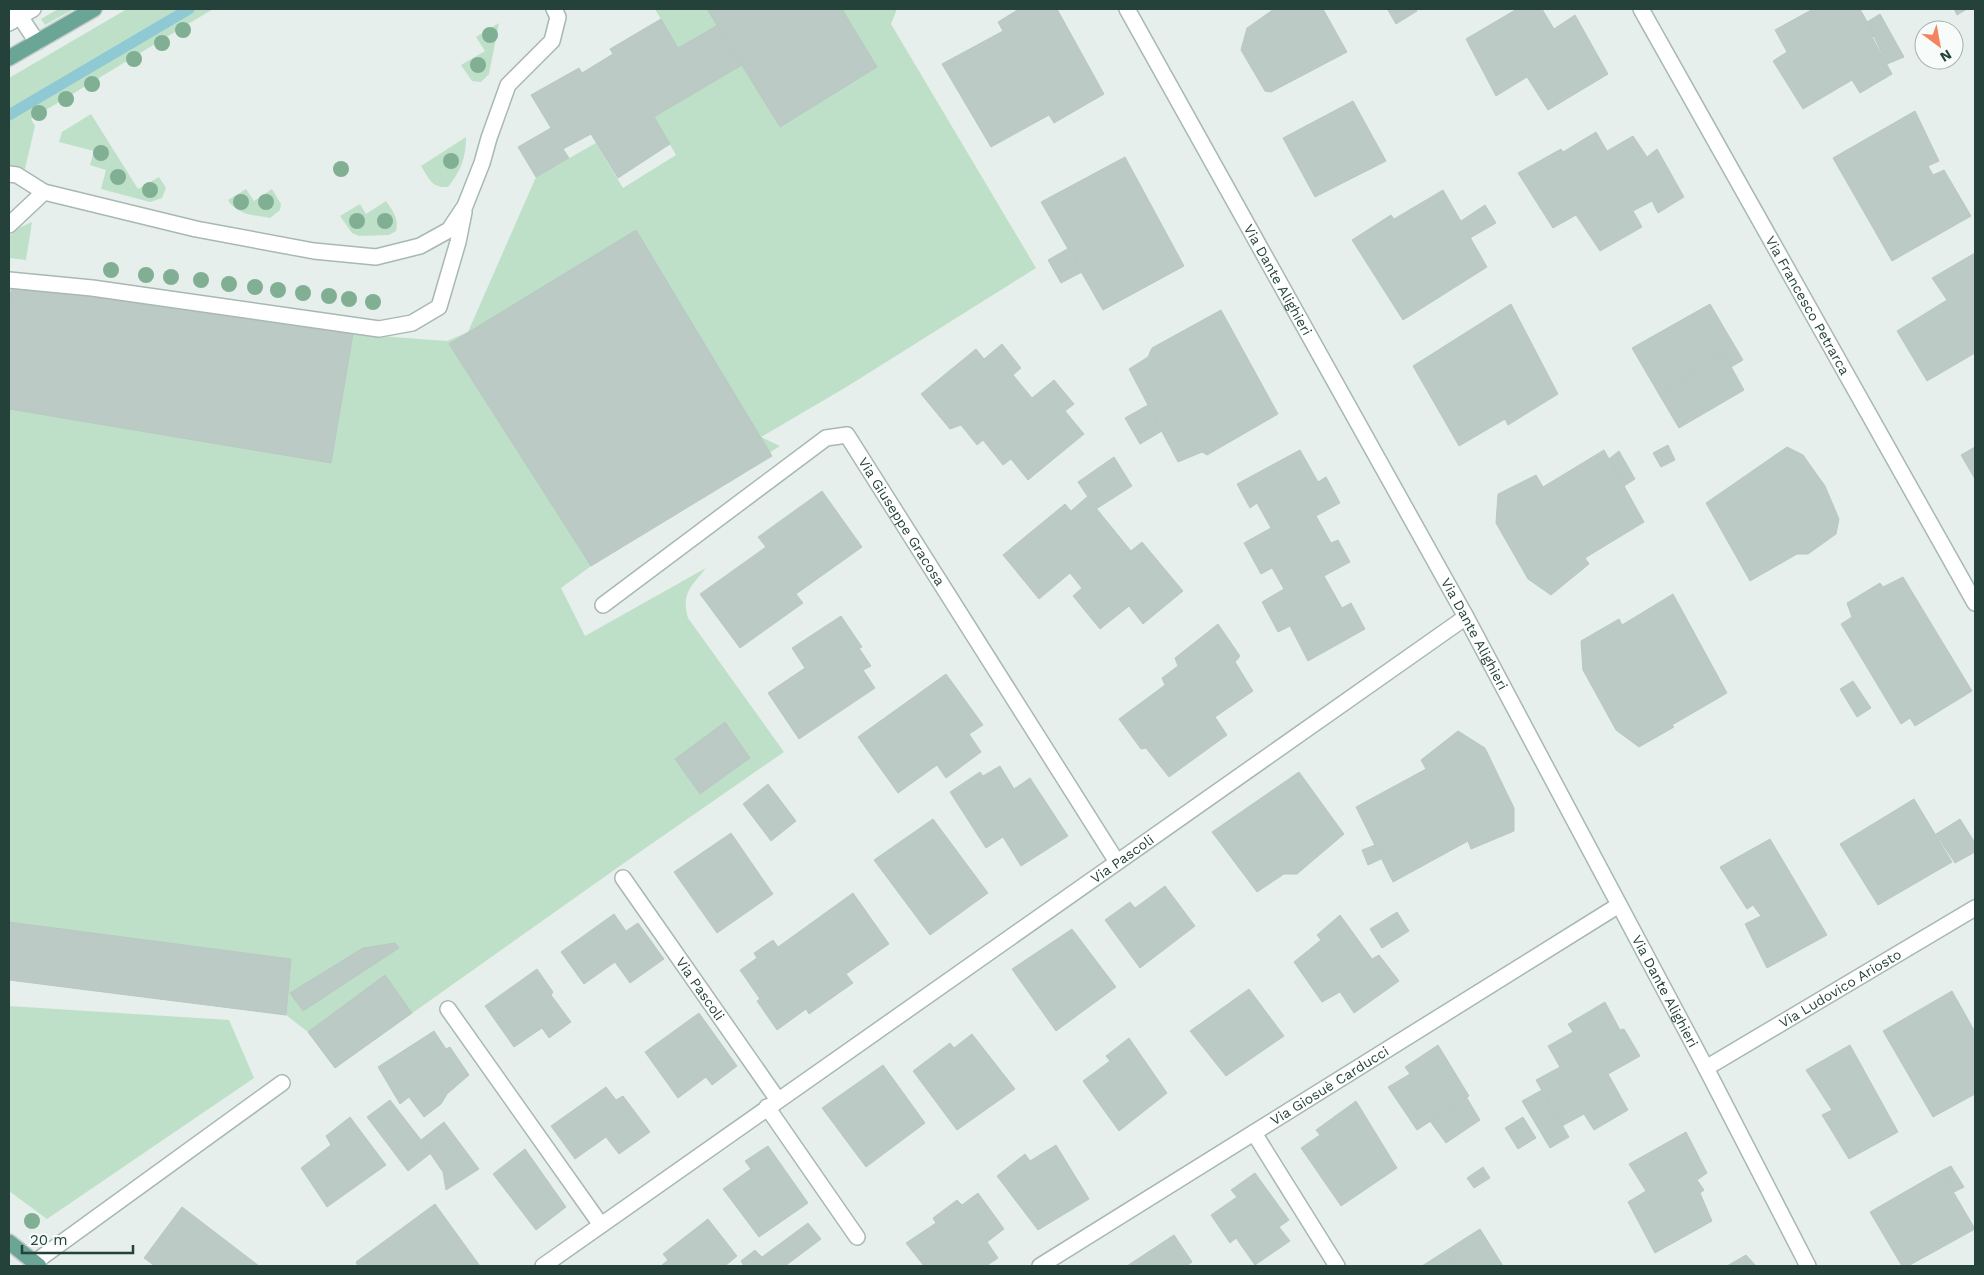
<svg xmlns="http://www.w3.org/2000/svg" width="1984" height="1275" viewBox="0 0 1984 1275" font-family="'Work Sans',sans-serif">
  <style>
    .green { fill: #bfe0c8 }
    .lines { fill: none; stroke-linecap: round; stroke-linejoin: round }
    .stream { stroke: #8ec9d4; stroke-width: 11 }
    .building { fill: #bbcac4; stroke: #b8c9c2 }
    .minor-casing { stroke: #a8b8b2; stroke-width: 18 }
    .major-casing { stroke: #c2cac8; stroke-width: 18 }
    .minor { stroke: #fff; stroke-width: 15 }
    .major { stroke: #6aa596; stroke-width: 15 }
    .tree { fill: #80af93 }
    .labels { text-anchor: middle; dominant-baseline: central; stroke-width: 4.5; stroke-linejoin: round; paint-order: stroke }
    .street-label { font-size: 14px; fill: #24423a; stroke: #f7fbf9 }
  </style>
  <rect width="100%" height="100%" fill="#e6efeb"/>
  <g class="green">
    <polygon points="58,9 74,9 45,25 41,19"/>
    <polygon points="127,9 213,9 31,119 35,126 25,169 9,165 9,78"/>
    <path d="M655 9H897L891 24 1036 268 848 386 761 437 780 446 591 566 561 588 585 636 706 568C691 587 681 593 688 618L784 752 624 863 335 1068 308 1032 286 1015 45 985 9 978V305L12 284 353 334 447 341 468 332 536 177 596 143 623 188 676 155 654 117 742 65 718 26 678 48Z"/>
    <polygon points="499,23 489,74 481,82 472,81 461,65 485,51 476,37"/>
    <polygon points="91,114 138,189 159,177 166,188 162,198 150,202 101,189 106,170 90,165 94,151 59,142 62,132"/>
    <path d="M466 137C466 157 461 171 448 187 431 188 429 178 421 166Z"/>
    <path d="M246 189 254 201 272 189 281 204 280 210 270 218C254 215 237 215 228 200Z"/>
    <path d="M386 201C393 211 399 219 396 231L389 235 359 236 352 233 340 216 360 204 366 214Z"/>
    <polygon points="32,222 26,260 9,258 9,236 19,228"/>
    <polygon points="9,1006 229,1020 254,1078 47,1219 9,1191"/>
  </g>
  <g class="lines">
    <polyline class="stream" points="9,115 189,9"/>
  </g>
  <g class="building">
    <polygon points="707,9 842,9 877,67 780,127"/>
    <polygon points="1019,9 1057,9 1104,94 1054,123 1049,115 991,147 942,64 1003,31 998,22"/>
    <polygon points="1274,9 1323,9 1347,52 1271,92 1265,91 1241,50 1247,28"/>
    <polygon points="1390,9 1416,9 1417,11 1396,24 1388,10"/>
    <polygon points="1517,9 1542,9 1554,29 1575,15 1608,74 1548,110 1527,77 1496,96 1466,39"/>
    <polygon points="1813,9 1860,9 1875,36 1872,37 1892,74 1860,93 1852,80 1803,109 1773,61 1787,52 1775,30"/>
    <polygon points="1954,9 1967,9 1957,15"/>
    <polygon points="1880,14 1904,57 1887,64 1867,22"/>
    <polygon points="661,19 678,48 718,25 742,65 654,117 670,144 618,178 591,134 563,149 569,158 536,177 518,147 551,128 531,95 579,68 582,73 613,54 610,49"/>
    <polygon points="1353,101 1386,161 1315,197 1283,138"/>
    <polygon points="1915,111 1939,161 1928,166 1933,175 1944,170 1971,216 1892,261 1833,158"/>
    <polygon points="1596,132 1607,151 1633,136 1647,157 1657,149 1684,197 1658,213 1652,201 1633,211 1642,227 1600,251 1576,215 1553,228 1518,173 1561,149 1563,152"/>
    <polygon points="1125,157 1184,266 1103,310 1041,202"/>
    <polygon points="1443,190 1487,267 1403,320 1352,240 1391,215 1394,219"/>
    <polygon points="1485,205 1496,223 1470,238 1461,221"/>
    <polygon points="636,230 772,456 591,566 449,344"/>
    <polygon points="1069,248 1082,272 1061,283 1048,260"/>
    <polygon points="1975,253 1975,353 1927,381 1897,331 1947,300 1932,278"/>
    <polygon points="12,284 353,334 331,463 9,409 9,305"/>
    <polygon points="1511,304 1558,394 1508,425 1505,419 1459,446 1413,366"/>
    <polygon points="1710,304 1743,360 1731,367 1725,356 1716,356 1660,396 1632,348"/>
    <polygon points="1221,310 1278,414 1207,455 1202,452 1178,462 1129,369 1148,357 1152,348"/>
    <polygon points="1002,344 1021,368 1013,375 1032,398 1054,380 1074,404 1065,411 1084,434 1028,480 1011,459 1003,465 983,440 977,445 961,425 950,429 921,394 976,349 984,359"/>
    <polygon points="1716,356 1725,356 1744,390 1679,428 1660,396"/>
    <polygon points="1148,405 1162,431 1140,444 1125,418"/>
    <polygon points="1668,445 1675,460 1661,467 1653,453"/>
    <polygon points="1787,447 1803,455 1825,486 1839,519 1836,534 1808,554 1797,554 1750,581 1706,503"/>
    <polygon points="1975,447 1975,479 1961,455"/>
    <polygon points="1300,450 1318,482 1326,477 1340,503 1316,516 1331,543 1338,540 1350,562 1324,576 1342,608 1351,603 1365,629 1308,661 1290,626 1278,632 1262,602 1284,589 1272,568 1261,574 1244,543 1271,528 1257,503 1250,508 1237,484"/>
    <polygon points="1604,450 1644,522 1585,558 1589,564 1551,595 1528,579 1496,523 1498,494 1536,475 1543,487"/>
    <polygon points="1619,451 1635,479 1624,486 1609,459"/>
    <polygon points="1114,457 1132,486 1096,509 1078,482"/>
    <polygon points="822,491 862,547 796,594 803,603 740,648 700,594 766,547 758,537"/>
    <polygon points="1087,497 1131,551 1142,542 1183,591 1143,624 1129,606 1100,629 1073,596 1082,588 1070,573 1039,599 1003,555 1065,504 1071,511"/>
    <polygon points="1903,577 1972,691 1915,726 1910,718 1901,724 1841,624 1852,617 1847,603 1880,583 1883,587"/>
    <polygon points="1673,594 1727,693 1672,725 1674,727 1639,747 1616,730 1583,670 1581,641 1619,619 1622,625"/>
    <polygon points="841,616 862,647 859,648 871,666 863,670 875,688 799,739 768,693 805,668 792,648"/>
    <polygon points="1218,624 1240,656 1235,662 1253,691 1215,717 1227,735 1169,777 1146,748 1141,749 1119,719 1165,685 1162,678 1178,666 1175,658"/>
    <polygon points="946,674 983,725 969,734 981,752 946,778 937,765 898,793 858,737"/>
    <polygon points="1853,681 1871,708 1857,717 1840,689"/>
    <polygon points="725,722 750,758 700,794 675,759"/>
    <polygon points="1458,731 1485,748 1514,808 1514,831 1471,849 1468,841 1393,882 1356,807 1426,769 1421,760"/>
    <polygon points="1000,766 1014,789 1030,778 1068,836 1021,866 1003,837 986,848 950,792 980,772 983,776"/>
    <polygon points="1299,772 1344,834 1297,874 1284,874 1257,892 1212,832"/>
    <polygon points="768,784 796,821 771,841 743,804"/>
    <polygon points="1914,799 1952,862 1878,905 1840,844"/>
    <polygon points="933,819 988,893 930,935 874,860"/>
    <polygon points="1960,819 1975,843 1975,852 1955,863 1936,834"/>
    <polygon points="731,833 773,894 717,933 674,872"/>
    <polygon points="1770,839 1827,935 1767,968 1745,924 1761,916 1753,905 1747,909 1720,867"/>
    <polygon points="1375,845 1381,859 1368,865 1362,850"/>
    <polygon points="1165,886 1195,926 1140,968 1105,920 1130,902 1135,908"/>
    <polygon points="853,893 889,944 846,974 853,983 809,1014 806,1009 777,1030 757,1001 760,999 740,970 757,958 754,953 773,940 778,947"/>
    <polygon points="1397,912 1409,931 1382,948 1370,929"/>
    <polygon points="614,914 626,931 638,923 664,959 630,983 615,962 584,984 561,952"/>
    <polygon points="1340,915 1372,959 1379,955 1399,981 1354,1013 1340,992 1322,1002 1294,962 1321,940 1317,935"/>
    <polygon points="9,922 291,959 286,1015 9,980"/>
    <polygon points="1072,929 1116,987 1056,1031 1012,969"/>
    <polygon points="395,943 399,948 303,1011 290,993 363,948"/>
    <polygon points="537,969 553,992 551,995 571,1022 549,1038 542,1028 514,1047 485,1006"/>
    <polygon points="385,975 412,1013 335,1068 308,1032"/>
    <polygon points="1249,989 1284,1036 1226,1076 1190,1031"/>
    <polygon points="1952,991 1975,1032 1975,1094 1933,1117 1883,1031"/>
    <polygon points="1605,1002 1620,1030 1624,1029 1640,1056 1608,1074 1628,1110 1594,1130 1584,1114 1562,1126 1536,1080 1560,1067 1548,1046 1573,1032 1568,1024"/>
    <polygon points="699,1013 737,1066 712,1085 706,1077 678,1098 645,1052"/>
    <polygon points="434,1031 446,1049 450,1047 469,1075 447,1094 441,1104 424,1117 409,1097 400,1104 378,1067"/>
    <polygon points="972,1034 1015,1089 957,1130 913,1071 950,1043 954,1048"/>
    <polygon points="1129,1038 1167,1093 1119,1131 1083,1081 1110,1061 1106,1056"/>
    <polygon points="1438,1045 1469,1096 1417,1130 1388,1087 1410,1074 1405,1067"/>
    <polygon points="1850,1045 1898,1132 1849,1159 1822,1115 1832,1110 1806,1070"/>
    <polygon points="883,1065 925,1123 866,1167 822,1108"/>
    <polygon points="606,1087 616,1100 623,1096 650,1132 619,1154 606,1137 575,1159 551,1126"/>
    <polygon points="1542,1090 1569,1137 1550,1148 1522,1101"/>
    <polygon points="1467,1098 1480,1120 1446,1143 1430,1121"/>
    <polygon points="390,1100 431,1153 408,1171 367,1117"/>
    <polygon points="1356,1101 1397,1168 1341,1206 1301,1148 1320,1135 1316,1130"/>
    <polygon points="350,1117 386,1165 327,1207 301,1168 331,1145 326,1136"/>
    <polygon points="1523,1117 1536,1138 1518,1149 1505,1128"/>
    <polygon points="444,1122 479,1169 446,1190 443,1172 421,1140"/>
    <polygon points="1686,1132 1707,1173 1697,1180 1704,1190 1700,1193 1712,1221 1655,1253 1628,1202 1646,1191 1629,1164"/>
    <polygon points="1056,1145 1089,1199 1038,1230 997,1176 1025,1154 1030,1161"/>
    <polygon points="768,1146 808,1203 759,1237 723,1189 751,1169 745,1161"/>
    <polygon points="525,1149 566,1207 536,1230 493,1174"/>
    <polygon points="1951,1166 1964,1187 1954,1192 1941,1171"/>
    <polygon points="1483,1167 1490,1178 1474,1188 1467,1178"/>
    <polygon points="1941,1171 1975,1229 1908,1266 1902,1266 1870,1212"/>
    <polygon points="1255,1173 1289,1220 1279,1227 1290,1241 1255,1265 1236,1238 1230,1243 1211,1215 1237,1197 1231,1190"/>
    <polygon points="978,1193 1004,1229 987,1242 998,1258 986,1266 924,1266 906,1243 936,1223 933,1218 957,1200 962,1205"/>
    <polygon points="435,1204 480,1266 358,1266 356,1262"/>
    <polygon points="182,1207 259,1266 155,1266 144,1258"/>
    <polygon points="708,1219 737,1256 725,1266 661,1266 668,1260 663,1254"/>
    <polygon points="808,1223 821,1239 785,1266 744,1266 741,1261 755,1250 762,1257"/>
    <polygon points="1480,1229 1503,1266 1460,1266 1455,1260 1446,1266 1422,1266"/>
    <polygon points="1174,1235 1192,1262 1186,1266 1127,1266"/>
    <polygon points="1746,1255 1756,1266 1727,1266"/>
    <polygon points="1455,1260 1460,1266 1446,1266"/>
  </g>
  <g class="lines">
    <g class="minor-casing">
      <g id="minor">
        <polyline points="15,9 37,42"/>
        <path id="s1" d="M1127 9 1466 617 1706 1068 1808 1266"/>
        <path id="s2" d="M1641 9 1975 603"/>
        <polyline points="9,23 33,9"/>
        <polyline points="9,174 17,175 44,192 196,229 314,251 376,257 420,246 449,230 465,206 482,163 489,138 508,85 552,41 558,17 554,9"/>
        <polyline points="9,225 44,192"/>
        <polyline points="9,280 92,288 379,329 412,323 439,307 458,242 464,212"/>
        <path id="s3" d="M603 605 826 438 847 435 1117 862"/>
        <path id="s4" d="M623 878 778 1100"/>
        <polyline points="448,1009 601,1225"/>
        <path id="s5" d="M1706 1068 1975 908"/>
        <polyline points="767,1107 857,1237"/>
        <polyline points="1254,1133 1337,1266"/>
        <polyline points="35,1262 282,1083"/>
        <path id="s6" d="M543 1266 1466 617"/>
        <path id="s7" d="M1040 1266 1619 905"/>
      </g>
    </g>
    <g class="major-casing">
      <g id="major">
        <polyline points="9,58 94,9"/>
        <polyline points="9,1242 39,1266"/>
      </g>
    </g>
    <use href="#minor" class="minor"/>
    <use href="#major" class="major"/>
  </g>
  <g class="tree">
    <circle cx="183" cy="30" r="8"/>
    <circle cx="490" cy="35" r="8"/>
    <circle cx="162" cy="43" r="8"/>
    <circle cx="134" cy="59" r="8"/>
    <circle cx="478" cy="65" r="8"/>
    <circle cx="92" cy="84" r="8"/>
    <circle cx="66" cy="99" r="8"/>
    <circle cx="39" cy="113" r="8"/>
    <circle cx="101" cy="153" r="8"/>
    <circle cx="451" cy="161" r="8"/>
    <circle cx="341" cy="169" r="8"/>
    <circle cx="118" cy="177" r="8"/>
    <circle cx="150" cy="190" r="8"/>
    <circle cx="241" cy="202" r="8"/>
    <circle cx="266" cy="202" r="8"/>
    <circle cx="357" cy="221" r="8"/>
    <circle cx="385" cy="221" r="8"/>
    <circle cx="111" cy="270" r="8"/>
    <circle cx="146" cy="275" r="8"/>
    <circle cx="171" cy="277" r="8"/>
    <circle cx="201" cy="280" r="8"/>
    <circle cx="229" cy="284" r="8"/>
    <circle cx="255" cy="287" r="8"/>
    <circle cx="278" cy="290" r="8"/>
    <circle cx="303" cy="293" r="8"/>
    <circle cx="329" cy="296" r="8"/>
    <circle cx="349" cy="299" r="8"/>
    <circle cx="373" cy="302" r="8"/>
    <circle cx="32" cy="1221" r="8"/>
  </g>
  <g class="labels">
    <g class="street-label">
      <text stroke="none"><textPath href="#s1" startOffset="310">Via Dante Alighieri</textPath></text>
      <text stroke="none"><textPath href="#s2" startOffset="340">Via Francesco Petrarca</textPath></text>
      <text stroke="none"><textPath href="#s3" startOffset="402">Via Giuseppe Gracosa</textPath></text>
      <text stroke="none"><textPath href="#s1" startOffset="715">Via Dante Alighieri</textPath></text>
      <text stroke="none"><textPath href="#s6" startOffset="708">Via Pascoli</textPath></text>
      <text stroke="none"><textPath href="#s5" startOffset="156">Via Ludovico Ariosto</textPath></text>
      <text stroke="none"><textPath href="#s4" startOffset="135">Via Pascoli</textPath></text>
      <text stroke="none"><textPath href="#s1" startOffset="1120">Via Dante Alighieri</textPath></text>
      <text stroke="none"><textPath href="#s7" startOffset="341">Via Giosuè Carducci</textPath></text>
    </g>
  </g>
  <rect width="1984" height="1275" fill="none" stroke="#24423a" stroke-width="20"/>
  <g transform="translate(1939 45) rotate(148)"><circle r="24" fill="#f7fbf9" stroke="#a3b1ad"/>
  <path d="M0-4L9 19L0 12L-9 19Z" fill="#f4845f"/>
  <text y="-8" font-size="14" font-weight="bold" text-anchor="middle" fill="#24423a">N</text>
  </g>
  <path d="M22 1245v8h111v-8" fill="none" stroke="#24423a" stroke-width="2.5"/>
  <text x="30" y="1245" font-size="15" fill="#24423a" stroke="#f7fbf9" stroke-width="4" paint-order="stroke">20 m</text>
</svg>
